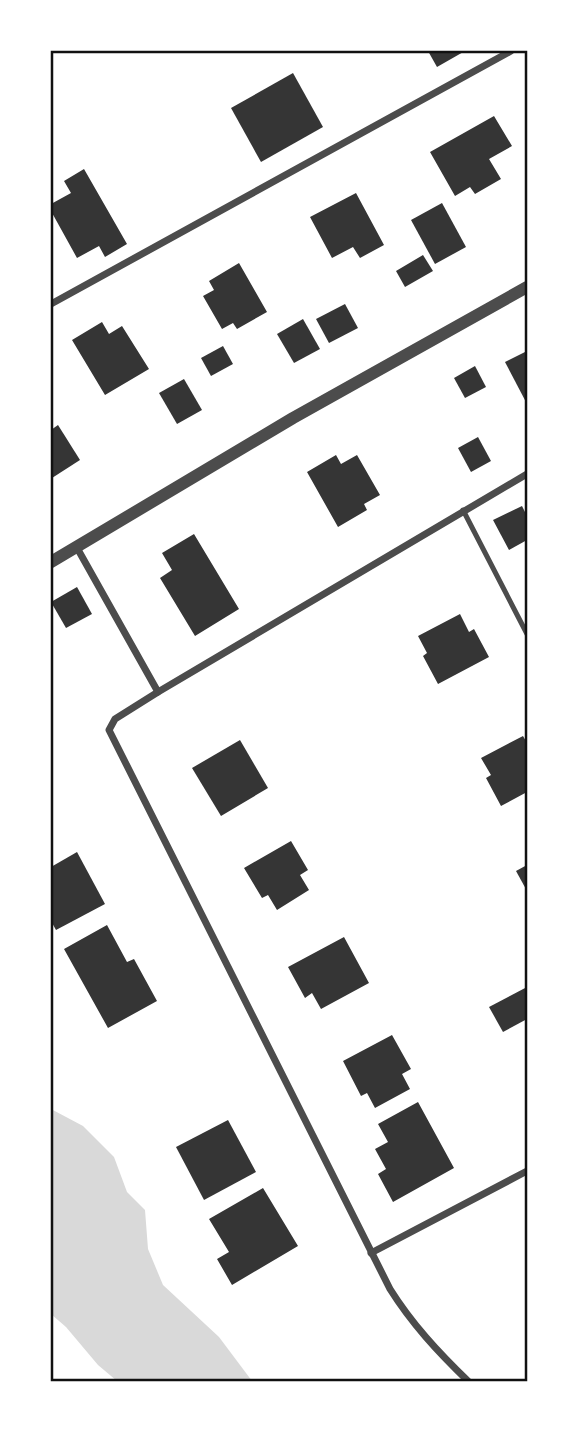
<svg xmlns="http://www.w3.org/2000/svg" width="578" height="1432" viewBox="0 0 578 1432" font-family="Inter,sans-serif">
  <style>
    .water { fill: #d9d9d9 }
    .building { fill: #353535 }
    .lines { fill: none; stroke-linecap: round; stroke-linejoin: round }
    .service { stroke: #4c4c4c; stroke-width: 5 }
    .minor { stroke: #4c4c4c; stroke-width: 7 }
    .tertiary { stroke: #4c4c4c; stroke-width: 12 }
    .neatline { fill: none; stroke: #111; stroke-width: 2.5 }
  </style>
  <rect width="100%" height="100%" fill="#fff"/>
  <polygon class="water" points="51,1109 83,1126 114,1157 127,1192 145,1210 148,1249 163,1285 219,1337 252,1381 117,1381 98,1365 66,1327 51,1314"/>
  <g class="building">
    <polygon points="428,51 465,51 437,67"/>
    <polygon points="293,73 323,127 261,162 231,108"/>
    <polygon points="494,116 512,146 489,159 501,179 475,194 470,187 455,196 430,152"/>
    <polygon points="84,169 127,244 105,257 99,246 77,258 51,211 51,204 71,193 64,181"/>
    <polygon points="356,193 384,245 360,258 353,247 332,258 310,217"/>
    <polygon points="442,203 466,247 435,264 411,220"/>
    <polygon points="423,255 433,271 405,287 396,271"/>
    <polygon points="239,263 267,312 237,329 233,323 222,329 203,296 214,290 209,281"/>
    <polygon points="345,304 358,328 329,343 316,319"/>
    <polygon points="303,319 320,349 294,363 277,334"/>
    <polygon points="102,322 109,334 122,326 149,369 105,395 72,340"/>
    <polygon points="223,346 233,364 211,376 201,358"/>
    <polygon points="527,351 527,404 505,362"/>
    <polygon points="475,366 486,387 465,398 454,378"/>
    <polygon points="184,379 202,410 177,424 159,393"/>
    <polygon points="58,425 80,460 52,478 51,430"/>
    <polygon points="478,437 491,461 471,472 458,448"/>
    <polygon points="336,455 341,464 357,455 380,495 364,504 367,510 338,527 307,472"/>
    <polygon points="522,506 527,516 527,540 509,550 493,520"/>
    <polygon points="194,534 239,609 195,636 160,578 172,570 162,553"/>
    <polygon points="77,587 92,614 66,628 51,602"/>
    <polygon points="460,614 469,632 474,629 489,657 438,684 423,656 427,653 418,636"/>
    <polygon points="523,736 527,743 527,792 501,806 486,778 491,775 481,758"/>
    <polygon points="240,740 268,788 221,816 192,768"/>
    <polygon points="291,841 308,870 300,875 309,890 277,910 268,895 262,898 244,868"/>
    <polygon points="77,852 105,904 56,930 51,921 51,867"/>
    <polygon points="527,865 527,891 516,871"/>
    <polygon points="107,925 127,962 134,959 157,1001 108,1028 64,949"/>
    <polygon points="344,937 369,983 321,1009 312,993 305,998 288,967"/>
    <polygon points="527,987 527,1019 503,1032 489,1007"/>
    <polygon points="392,1035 411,1069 402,1074 410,1089 375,1108 367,1093 361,1096 343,1061"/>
    <polygon points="418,1102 454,1168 393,1202 378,1174 386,1169 375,1149 388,1142 378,1124"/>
    <polygon points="228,1120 256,1172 204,1200 176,1147"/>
    <polygon points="263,1188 298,1246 232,1285 217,1259 229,1252 209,1219"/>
  </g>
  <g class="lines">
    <polyline class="service" points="463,510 527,634"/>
    <g class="minor">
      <polyline points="51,304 511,51"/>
      <polyline points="76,546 158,692"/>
      <polyline points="371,1253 527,1171"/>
      <path d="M468 1381C438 1352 412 1324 390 1289L109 730 115 719 158 692 527 474"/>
    </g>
    <polyline class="tertiary" points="51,562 293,418 527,287"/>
  </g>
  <rect width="578" height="1432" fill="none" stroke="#ffffff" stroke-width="105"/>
  <rect x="52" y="52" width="474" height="1328" class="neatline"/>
</svg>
